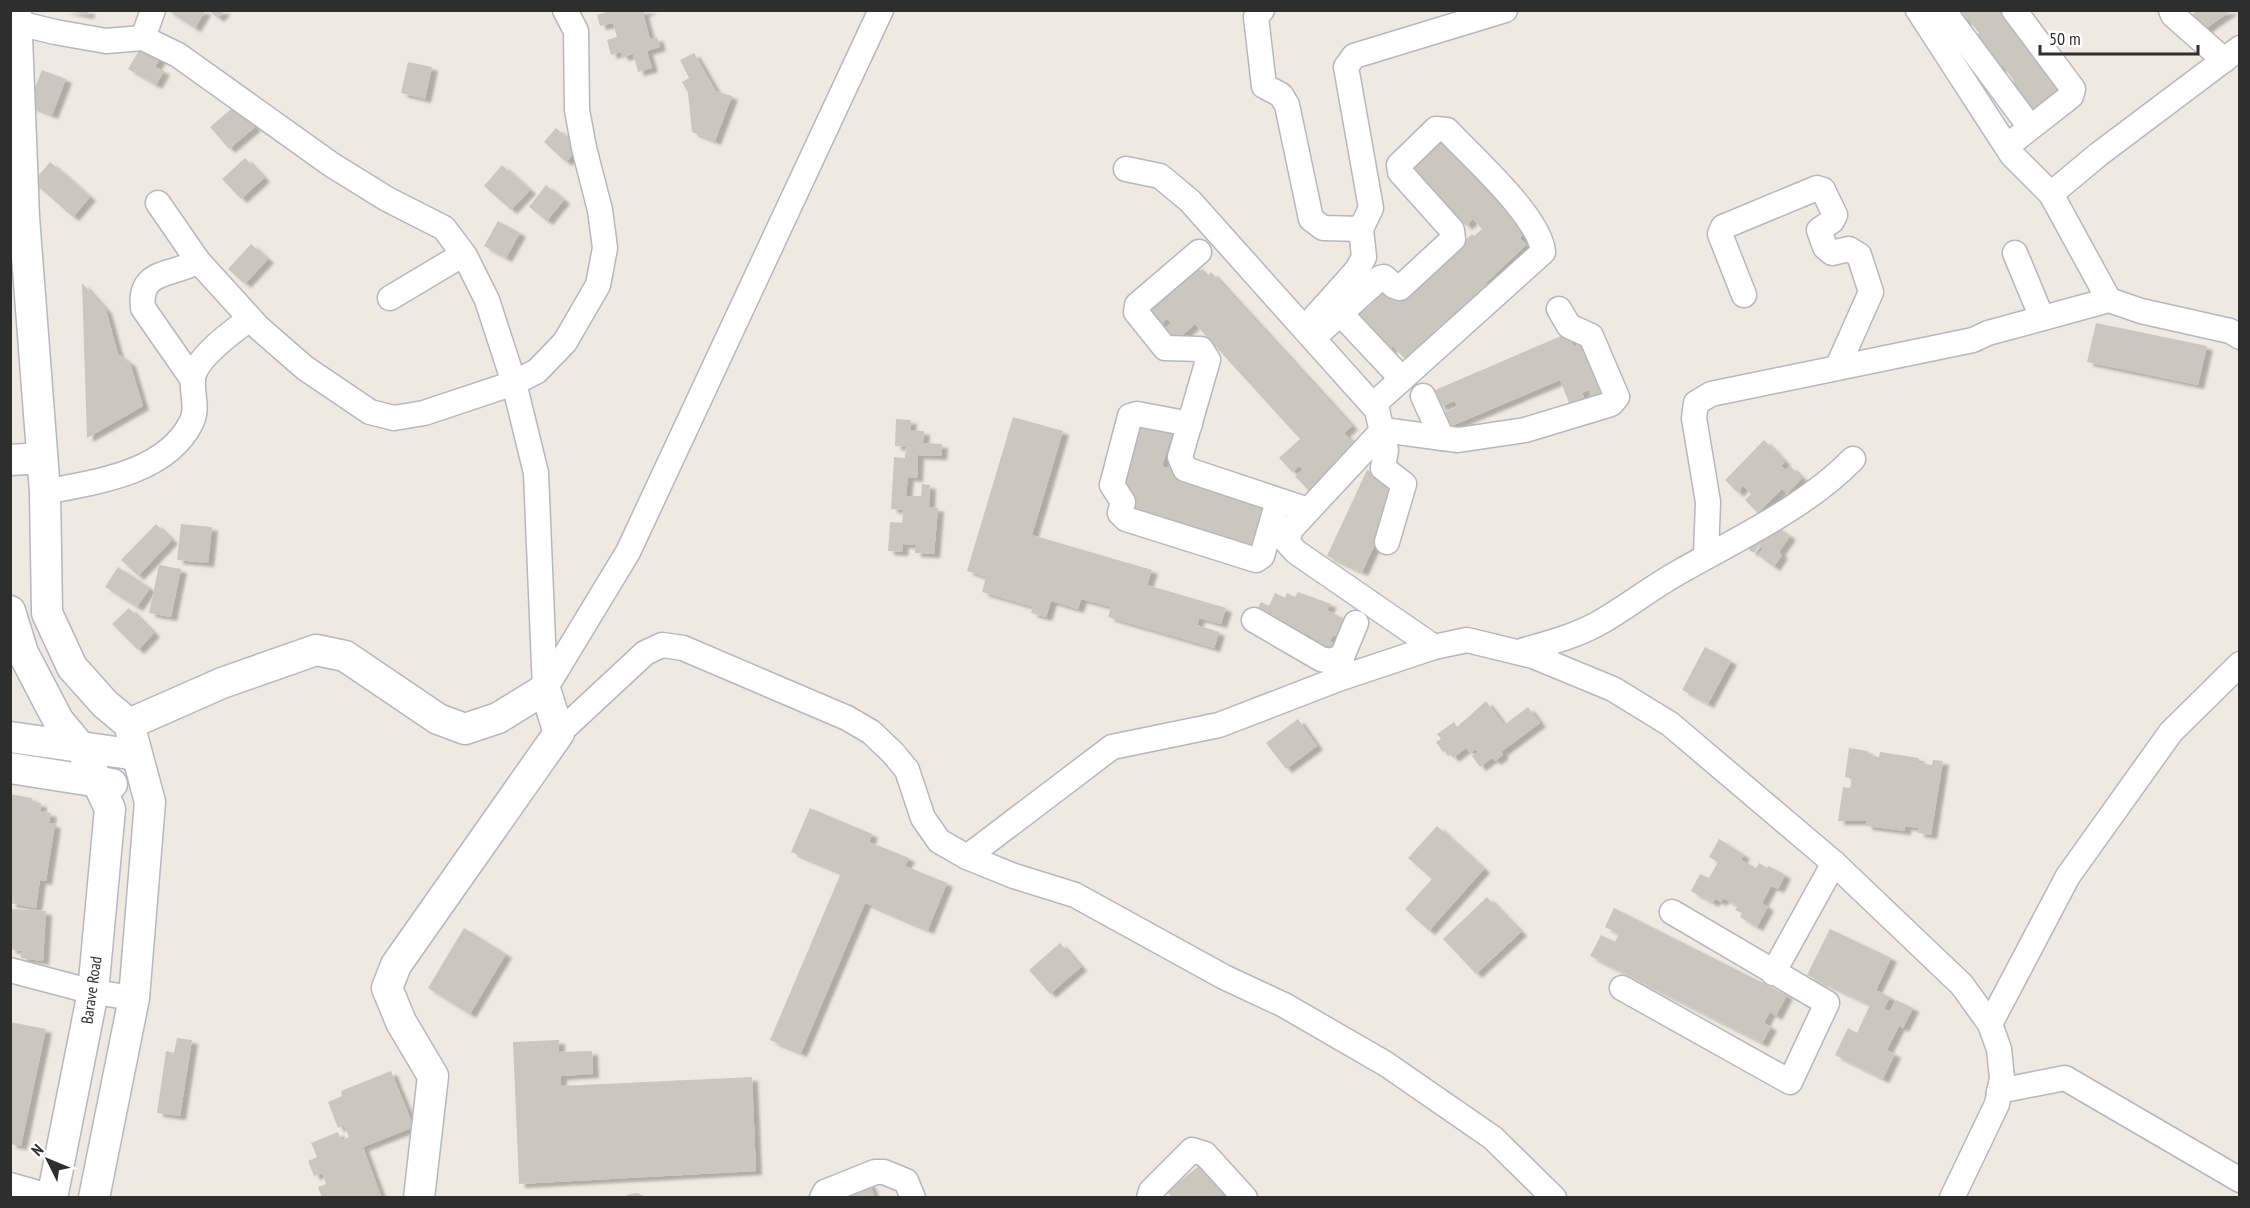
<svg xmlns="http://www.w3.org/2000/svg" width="2250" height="1208" viewBox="0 0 2250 1208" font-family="'PT Sans Narrow',sans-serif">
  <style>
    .building { fill: #cbc7bf; filter: url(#shadow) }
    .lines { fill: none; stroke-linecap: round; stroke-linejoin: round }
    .minor-casing { stroke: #b4b7c1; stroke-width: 27 }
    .tertiary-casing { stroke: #b4b7c1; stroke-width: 33 }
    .minor { stroke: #fff; stroke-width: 24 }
    .tertiary { stroke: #fff; stroke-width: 30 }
    .labels { text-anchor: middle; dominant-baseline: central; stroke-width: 6; stroke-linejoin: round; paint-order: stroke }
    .street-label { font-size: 16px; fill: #2e2e2e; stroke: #fff }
  </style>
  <defs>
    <filter id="shadow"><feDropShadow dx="6" dy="4" stdDeviation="1.5" flood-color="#0004"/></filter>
  </defs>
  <rect width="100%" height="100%" fill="#efe9e1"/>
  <g class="building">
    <polygon points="63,10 89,10 88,15"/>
    <polygon points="167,10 204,10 205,11 195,28"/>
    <polygon points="208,10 225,10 218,18"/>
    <polygon points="614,10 651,10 643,13 650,39 657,37 660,47 647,51 652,68 638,72 633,54 622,57 621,52 611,55 607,40 617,37 613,23 600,26 597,15"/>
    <polygon points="1953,10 2007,10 2066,91 2032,116 2009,85 2014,81 2003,66 1997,70 1973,37 1979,33 1968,19 1963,23"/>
    <polygon points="2198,10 2232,10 2201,32 2190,16"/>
    <polygon points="144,42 163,54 155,67 164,71 156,85 128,69"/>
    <polygon points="694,53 716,91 732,96 715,141 692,132 688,93 682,82 689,78 680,60"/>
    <polygon points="408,62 432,67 425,99 401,93"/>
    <polygon points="42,70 66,79 52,115 28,105"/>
    <polygon points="236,105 255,127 229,149 210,127"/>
    <polygon points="556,128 578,148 566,162 544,142"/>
    <polygon points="1441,135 1527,231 1520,238 1526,245 1486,283 1492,289 1478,303 1473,297 1461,309 1466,314 1450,328 1445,323 1405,359 1393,346 1390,350 1350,314 1361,300 1368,308 1371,305 1364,297 1381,282 1399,303 1472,234 1474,236 1482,229 1473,219 1466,226 1457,215 1450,221 1430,199 1436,193 1424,180 1418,186 1404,170"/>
    <polygon points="245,158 264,178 241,199 222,179"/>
    <polygon points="50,162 90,197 73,217 33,182"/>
    <polygon points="502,165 530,190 511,210 484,186"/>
    <polygon points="546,185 564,200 547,221 529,207"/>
    <polygon points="498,221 520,233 506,258 484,246"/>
    <polygon points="251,244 268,259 245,284 228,269"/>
    <polygon points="1196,265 1206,277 1211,272 1352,426 1344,433 1356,446 1308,490 1295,476 1303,470 1299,466 1292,472 1279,458 1300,439 1195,324 1176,341 1165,329 1171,323 1167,319 1160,325 1147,310 1161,297 1163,299"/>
    <polygon points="82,283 106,310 118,354 130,363 143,406 87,438"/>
    <polygon points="2096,323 2207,346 2198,385 2087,362"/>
    <polygon points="1568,333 1574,347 1589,341 1611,394 1593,401 1589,390 1582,393 1587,404 1572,410 1560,380 1449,427 1443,413 1457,407 1455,401 1440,407 1433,391"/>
    <polygon points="1013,417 1063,431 1032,535 1152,570 1147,585 1226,608 1221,624 1199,618 1197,625 1219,632 1214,648 1108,617 1111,607 1081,599 1078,609 1051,601 1046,617 1031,613 1033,607 982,592 986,577 967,571"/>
    <polygon points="896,419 911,420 910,430 924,431 923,443 942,444 941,456 918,455 917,478 908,477 906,496 921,496 922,484 930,485 929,507 938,508 934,554 915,553 915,545 903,544 902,552 888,551 890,522 902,523 903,510 891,509 894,457 905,458 906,447 895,446"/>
    <polygon points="1135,421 1173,431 1162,466 1273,502 1257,556 1125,511 1132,489 1116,485"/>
    <polygon points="1764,440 1785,462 1781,466 1786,470 1790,466 1802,478 1787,494 1782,489 1758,513 1745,500 1751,494 1743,486 1738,493 1725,480"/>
    <polygon points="1367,470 1402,486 1362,572 1327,556"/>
    <polygon points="156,524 172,540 138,576 121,560"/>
    <polygon points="181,524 212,527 208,563 177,560"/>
    <polygon points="1774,525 1790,536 1779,552 1782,555 1774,567 1758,555 1763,548 1759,545 1754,553 1749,550 1764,528"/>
    <polygon points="159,565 181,569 171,617 149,613"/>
    <polygon points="118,567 150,588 137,607 105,587"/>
    <polygon points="1298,592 1331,604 1327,610 1348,621 1339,638 1334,635 1330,641 1336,644 1330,656 1308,645 1312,637 1307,634 1302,642 1253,617 1261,602 1269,606 1275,593 1285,598 1287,593 1295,597"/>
    <polygon points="129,608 154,633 138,650 112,624"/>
    <polygon points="1705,647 1731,661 1708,704 1682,690"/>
    <polygon points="1486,701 1504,725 1528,707 1540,723 1501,752 1503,755 1495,761 1492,758 1480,767 1472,756 1478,752 1476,749 1470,753 1466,748 1453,758 1446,749 1443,752 1436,742 1441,739 1437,734 1454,722 1457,727"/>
    <polygon points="1298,719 1317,746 1286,769 1266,743"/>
    <polygon points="1849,748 1868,751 1868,755 1879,757 1880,752 1919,758 1919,763 1932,765 1933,760 1943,761 1931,835 1918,833 1919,828 1905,826 1905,831 1866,826 1867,821 1838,821 1843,787 1850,788 1852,779 1845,777"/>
    <polygon points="10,794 32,798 32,802 41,803 40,811 51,813 49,823 55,824 46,881 40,880 36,908 10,903"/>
    <polygon points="810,808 872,834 869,842 909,858 905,866 947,883 928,930 865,903 801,1053 770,1040 841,873 791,852"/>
    <polygon points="1437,826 1484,869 1429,931 1405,909 1432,879 1408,858"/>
    <polygon points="1719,839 1744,855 1741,860 1756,868 1759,863 1767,868 1769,866 1785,875 1778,889 1771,886 1762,903 1768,907 1757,927 1740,917 1742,913 1735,910 1738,906 1723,898 1721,902 1715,899 1713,903 1691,891 1700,874 1709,878 1718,862 1709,857"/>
    <polygon points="1487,897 1521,932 1476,974 1443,939"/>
    <polygon points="1614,908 1787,995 1776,1016 1770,1012 1764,1023 1771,1027 1762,1043 1590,956 1601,935 1615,942 1619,934 1605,927"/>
    <polygon points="10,909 46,911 43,961 21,958 21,951 10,949"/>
    <polygon points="464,928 506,954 470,1014 428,988"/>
    <polygon points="1830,929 1891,958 1876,990 1890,997 1884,1009 1891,1012 1896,1000 1913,1008 1903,1028 1899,1026 1887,1050 1895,1054 1883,1079 1835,1055 1848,1028 1857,1033 1870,1005 1807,975"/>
    <polygon points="1060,943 1081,967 1050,994 1029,970"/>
    <polygon points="10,1022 46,1029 21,1146 10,1144"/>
    <polygon points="177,1038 192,1040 180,1116 157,1113 166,1051 174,1053"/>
    <polygon points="559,1040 559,1052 592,1051 593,1074 561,1076 561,1086 752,1077 756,1171 519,1184 513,1042"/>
    <polygon points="391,1071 414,1127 363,1147 381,1196 322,1198 318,1187 326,1184 322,1173 314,1176 308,1161 317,1157 311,1143 338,1132 341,1140 349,1137 344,1125 338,1128 328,1102 342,1096 341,1091"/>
    <polygon points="1206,1160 1226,1189 1221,1193 1225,1198 1173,1198 1167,1192"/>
    <polygon points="869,1182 875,1198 854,1198 851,1189"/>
    <polygon points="637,1193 648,1198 621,1198 630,1194"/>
  </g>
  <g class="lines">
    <g class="minor-casing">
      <g id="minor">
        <polyline points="153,10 143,38 178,55 332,165 387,199 444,228 465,256 487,300 514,383 536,473 545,689"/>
        <polyline points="1262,10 1256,17 1264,86 1281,95 1287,105 1311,219 1323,228 1361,229"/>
        <polyline points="1918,10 2012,155 2051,194"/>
        <polyline points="1943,10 2030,127"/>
        <polyline points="2171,10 2173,15 2224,60"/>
        <polyline points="10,21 55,32 106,41 143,38"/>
        <polyline points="2007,146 2071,96 2073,89 2014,10"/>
        <polyline points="1126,169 1160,176 1190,201 1377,410 1386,450 1383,468 1404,484 1387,542"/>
        <polyline points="158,203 198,261 259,328 305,368 370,412 394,418 424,413 514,383 537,371 565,342 598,285 605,248 600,210 584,148 577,110 576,31 565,10"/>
        <polyline points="1199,252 1137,305 1136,312 1165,348 1201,349 1208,360 1180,457 1185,469 1308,510"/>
        <polyline points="2015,253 2042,318"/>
        <polyline points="1744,295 1720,234 1723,227 1817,188 1823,190 1835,215 1832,221 1819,230 1825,247 1832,253 1849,249 1859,255 1871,292 1838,366"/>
        <polyline points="390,298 452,261 462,252"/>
        <polyline points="2109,300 2051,194 2099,154 2240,48"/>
        <polyline points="1340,313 1402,379"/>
        <polyline points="1306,327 1357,270 1364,257 1361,229 1371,208 1346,67 1354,56 1505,10"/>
        <path d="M1313 338 1380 278 1384 277 1394 286 1400 288 1453 239 1452 230 1400 172 1399 165 1436 129 1447 130C1473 158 1540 217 1543 252L1373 405"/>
        <path d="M193 380 143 308C138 268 175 276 198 261"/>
        <polyline points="1423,396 1442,438"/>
        <polyline points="1190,424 1137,414 1130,416 1112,485 1123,502 1120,513 1126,519 1256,560 1262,556 1278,501"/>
        <path d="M45 492C94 482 165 474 191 423 199 407 191 393 193 378 196 358 234 330 250 319"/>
        <polyline points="1706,556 1708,502 1694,418 1696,403 1711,394 1973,340 1988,333 2109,300 2141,311 2230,331 2240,337"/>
        <polyline points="1254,620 1321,659 1330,661 1342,657"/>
        <polyline points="1434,647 1296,552 1287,542 1291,529 1383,430 1458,440 1525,430 1611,404 1617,397 1591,336 1569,326 1559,309"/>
        <path d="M1518 652C1545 644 1574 637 1599 623 1627 607 1652 587 1681 571 1739 538 1806 507 1853 459"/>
        <polyline points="1341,673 1342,657 1356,623"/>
        <polyline points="545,689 628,552 881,10"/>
        <polyline points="559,733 645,653 662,645 683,648 847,718 871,732 893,753 907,770 923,818 939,841 967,857 1112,747 1219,725 1341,678 1434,647 1467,640 1533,656 1613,689 1670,724 1834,863 1962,985 1990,1024 1999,1049 2002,1078 1997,1104 1952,1198"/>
        <polyline points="967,857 1014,876 1075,895 1224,977 1284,1005 1386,1064 1493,1138 1554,1198"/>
        <polyline points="10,970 93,992 134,998"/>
        <polyline points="1773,973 1834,863"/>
        <polyline points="1622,988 1790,1082 1827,1003 1672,912"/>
        <polyline points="1990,1024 2068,876 2171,732 2240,664"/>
        <polyline points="1999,1091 2065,1078 2240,1180"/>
        <polyline points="10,1185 52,1197"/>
        <polyline points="822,1198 825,1192 875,1172 884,1172 906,1181 913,1198"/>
        <polyline points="1149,1198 1151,1191 1192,1150 1205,1154 1245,1198"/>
      </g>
    </g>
    <g class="tertiary-casing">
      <g id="tertiary">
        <polyline points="16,10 24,217 45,492 47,613 72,667 105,704 129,724 150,802 134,998 94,1198"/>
        <polyline points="10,460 42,458"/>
        <polyline points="10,611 23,653 58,720 82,749 110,809 93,992 52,1198"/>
        <polyline points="129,724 222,683 316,650 345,656 438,719 465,729 498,718 545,689 559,733 396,965 387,988 401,1022 433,1076 419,1198"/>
        <polyline points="10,737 137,755"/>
        <polyline points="10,768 112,784"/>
      </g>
    </g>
    <use href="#minor" class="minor"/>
    <use href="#tertiary" class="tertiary"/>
  </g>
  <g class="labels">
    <g class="street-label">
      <text transform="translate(91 990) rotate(-82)">Barave Road</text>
    </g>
  </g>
  <rect width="2250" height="1208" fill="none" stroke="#2e2e2e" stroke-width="24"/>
  <g transform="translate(48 1160) rotate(313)" stroke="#ffffff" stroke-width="4.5" paint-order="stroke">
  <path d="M0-4.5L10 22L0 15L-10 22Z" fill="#2e2e2e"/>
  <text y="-9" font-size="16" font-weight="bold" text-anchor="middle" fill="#2e2e2e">N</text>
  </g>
  <path d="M2040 45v9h158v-9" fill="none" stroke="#2e2e2e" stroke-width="3"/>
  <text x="2049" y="45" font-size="18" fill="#2e2e2e" stroke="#ffffff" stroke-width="4.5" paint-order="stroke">50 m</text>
</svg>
